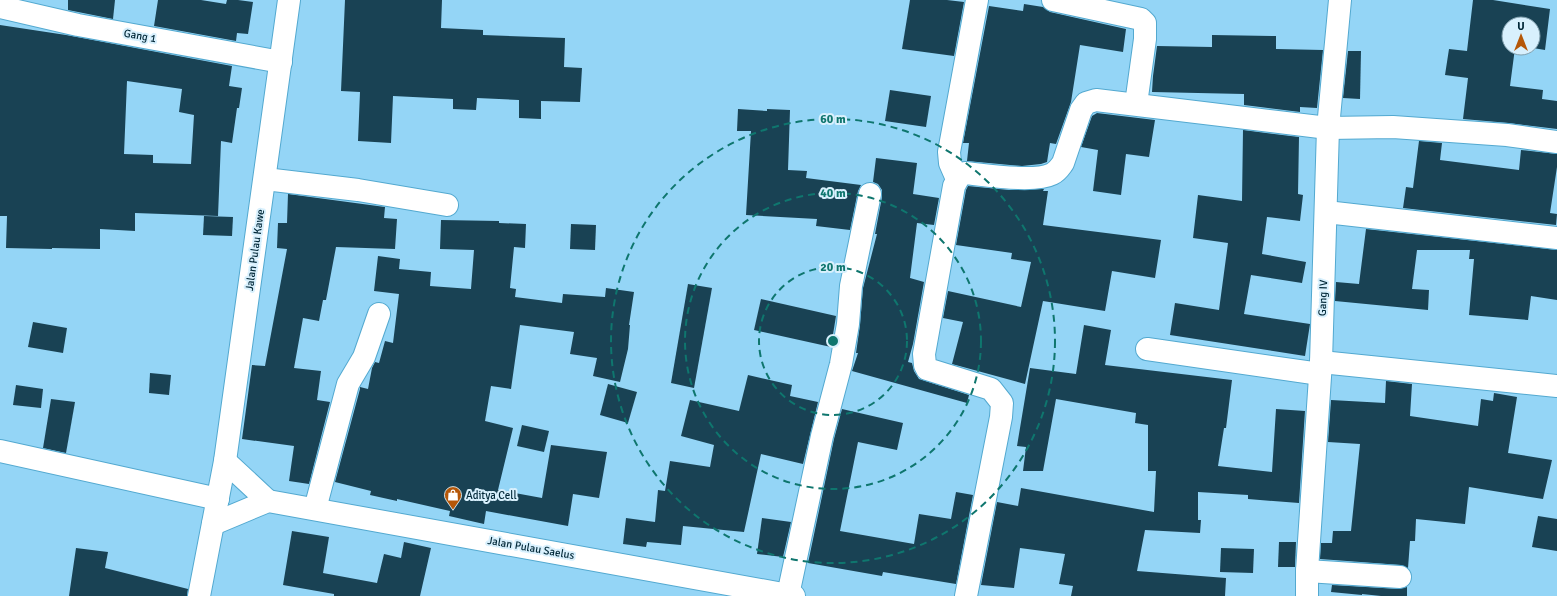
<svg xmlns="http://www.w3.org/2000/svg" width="1557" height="596" viewBox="0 0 1557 596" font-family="Signika,sans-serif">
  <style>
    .building { fill: #194254; fill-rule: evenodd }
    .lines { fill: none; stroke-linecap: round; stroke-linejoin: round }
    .street-casing { stroke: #53a9d0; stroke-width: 24 }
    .secondary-casing { stroke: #53a9d0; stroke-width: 24 }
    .street { stroke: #fff; stroke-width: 22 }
    .secondary { stroke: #fff; stroke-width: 22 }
    .ring { fill: none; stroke: #0f766e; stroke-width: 2; stroke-dasharray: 7 5 }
    .labels { text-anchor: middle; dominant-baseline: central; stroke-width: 4; stroke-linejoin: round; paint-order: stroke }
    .street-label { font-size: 11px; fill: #022838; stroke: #d8f0fd }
    .poi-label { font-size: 11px; fill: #022838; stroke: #d8f0fd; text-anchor: start }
    .centre { fill: #0f766e; stroke: #d8f0fd; stroke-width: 2 }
    .ring-label { font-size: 12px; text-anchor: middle; font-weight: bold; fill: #0f766e; stroke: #d8f0fd; stroke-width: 4; stroke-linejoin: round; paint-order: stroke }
  </style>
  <rect width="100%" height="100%" fill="#94d5f6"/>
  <g class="building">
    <polygon points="68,0 115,0 113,19 68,10"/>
    <polygon points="158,0 201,0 226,4 227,0 238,0 253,2 248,34 237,33 236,41 154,26"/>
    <polygon points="345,0 442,0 441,28 483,30 483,35 565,38 564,67 582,68 580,102 541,101 541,119 519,118 519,100 477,98 476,110 453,109 453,99 393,96 391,143 358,141 360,92 341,91"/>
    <polygon points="910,0 947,0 964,2 954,56 902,49"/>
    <polygon points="1473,0 1493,0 1550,9 1545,50 1533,48 1533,24 1509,24 1509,48 1515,48 1510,86 1543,90 1542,99 1557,101 1557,129 1509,123 1463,119 1468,78 1445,75 1449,49 1467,51"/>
    <polygon points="1024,4 1043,7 1050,12 1126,29 1123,52 1080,45 1071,102 1056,144 1050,143 1047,162 1041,164 1022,166 967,161 969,143 963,143 989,6 1023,11"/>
    <path d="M0 25 66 35 232 66 229 86 242 88 239 108H237L232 143 221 141 218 216 135 213V231L100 229V249L52 248V249L6 248 7 216H0ZM127 81 182 89 179 112 194 115 191 164 153 163V155L124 154Z"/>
    <polygon points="1212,35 1276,36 1276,49 1323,50 1317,108 1300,107 1300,112 1244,105 1244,94 1152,92 1153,76 1157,46 1212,47"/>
    <polygon points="1348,51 1361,51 1360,99 1343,98"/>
    <polygon points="890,90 931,96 926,127 885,121"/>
    <polygon points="738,109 767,111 767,109 790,110 788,170 807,171 806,178 861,185 858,191 850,230 816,226 817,219 746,215 751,131 737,131"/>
    <polygon points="1097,113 1155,120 1149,157 1126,154 1121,195 1093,191 1098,150 1081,147 1092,116"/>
    <polygon points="1243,130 1299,137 1298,194 1303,195 1300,221 1267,217 1262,254 1306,262 1302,283 1251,275 1244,314 1310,324 1305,356 1170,335 1175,303 1219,310 1228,243 1193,238 1198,195 1242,201"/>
    <polygon points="1419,141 1442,143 1440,160 1519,170 1521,150 1557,154 1557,167 1550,213 1557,214 1556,225 1403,208 1406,187 1413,188"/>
    <polygon points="876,158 917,163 913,194 939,198 934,225 917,223 910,278 924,282 913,344 908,362 912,363 914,371 919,379 969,395 967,403 852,371 858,353 856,353 860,325 863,288 877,234 875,234 882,197 882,190 878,184 873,182"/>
    <polygon points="968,186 1009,190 1044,189 1043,191 1048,191 1043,225 1161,240 1155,278 1112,271 1105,311 1043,301 1025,384 952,364 963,322 943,318 948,291 1021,307 1031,262 1011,259 1012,253 956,245 966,190"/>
    <polygon points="288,194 385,207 384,218 397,219 395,249 336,247 326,300 323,300 319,321 303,318 294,368 321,371 317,400 330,402 309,484 289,481 294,446 242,439 252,365 265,366 287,249 277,248 278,223 287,223"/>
    <polygon points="204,216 233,217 232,236 203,235"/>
    <polygon points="441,220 499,221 499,223 526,224 525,248 514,247 510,288 516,289 515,297 562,303 563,294 605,297 606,288 634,292 629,325 630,325 628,349 620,382 593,376 597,358 570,354 574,332 520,325 511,389 491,386 485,421 513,428 498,490 542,498 551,445 607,452 599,498 573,494 568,526 486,511 484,524 449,516 450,511 397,499 397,501 370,495 371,491 335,482 360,389 360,387 368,389 372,368 375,362 379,363 385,341 393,343 399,294 374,291 378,256 400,259 399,269 431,272 430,286 471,289 474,250 440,249"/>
    <polygon points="571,224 596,225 595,250 570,249"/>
    <polygon points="1366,229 1557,250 1557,300 1531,296 1528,320 1469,315 1474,259 1469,259 1470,250 1417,250 1412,289 1429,290 1428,310 1335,301 1336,282 1359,284"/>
    <polygon points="688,284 712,288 694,388 671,383"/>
    <polygon points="761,299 836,316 831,347 754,330"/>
    <polygon points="33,322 67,328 63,353 28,347"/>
    <polygon points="1084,325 1111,330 1105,365 1232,380 1226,428 1224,428 1218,466 1272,472 1276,409 1305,411 1299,503 1248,499 1248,495 1198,492 1198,520 1201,520 1200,533 1145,530 1137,571 1226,578 1225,596 1071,596 1073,586 1059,584 1065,554 1020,548 1014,588 981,585 997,502 1018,506 1021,488 1154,512 1156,471 1148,471 1148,425 1135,423 1136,413 1056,399 1043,471 1023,471 1026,447 1017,446 1030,368 1076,374"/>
    <polygon points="150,373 171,375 169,395 149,393"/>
    <polygon points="748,375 792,385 790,396 818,402 803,464 761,454 744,532 683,526 681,545 647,542 646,547 623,544 626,518 655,522 658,490 665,491 670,461 710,467 714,445 681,436 690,400 739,411"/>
    <polygon points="1386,381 1412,384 1410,416 1478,426 1481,399 1493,401 1494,393 1517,397 1508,453 1552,460 1543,499 1469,487 1465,524 1416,519 1415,541 1410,541 1408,568 1401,565 1320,559 1321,543 1332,543 1333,531 1351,531 1360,444 1328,442 1331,400 1385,403"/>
    <polygon points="608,384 637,392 628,423 600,415"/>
    <polygon points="16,385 43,389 41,408 13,405"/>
    <polygon points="51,399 75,402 66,453 43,448"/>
    <polygon points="842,409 903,423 897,450 858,442 840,531 914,544 919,514 951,519 956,492 973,495 956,584 883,572 882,576 808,563 834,439"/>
    <polygon points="522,425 549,431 544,452 517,446"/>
    <polygon points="1538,516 1557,519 1557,551 1532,547"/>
    <polygon points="762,518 791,522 783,557 757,554"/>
    <polygon points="292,531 329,537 323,573 377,583 384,554 401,558 404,542 431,548 420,596 334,596 334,594 283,585"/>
    <polygon points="1279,542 1296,542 1295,567 1278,567"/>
    <polygon points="76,548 108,552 105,568 188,589 187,596 69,596"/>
    <polygon points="1221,548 1254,549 1253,573 1220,572"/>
    <polygon points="1332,585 1399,589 1407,587 1407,596 1381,596 1362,594 1362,595 1331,592"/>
  </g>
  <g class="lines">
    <g class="street-casing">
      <g id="street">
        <polyline points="1053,0 1141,19 1145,23 1145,39 1136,104"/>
        <polyline points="0,7 78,25 281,62"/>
        <polyline points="265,179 358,190 447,205"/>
        <polyline points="957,179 950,163 949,152 977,0"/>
        <polyline points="1326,212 1557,238"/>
        <polyline points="1147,349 1320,374"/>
        <polyline points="1321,362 1557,386"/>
        <polyline points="0,451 218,499"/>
        <polyline points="315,509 348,384 364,357 379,314"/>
        <polyline points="1307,571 1400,577"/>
        <polyline points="788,595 822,436 841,364 848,324 851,286 870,194"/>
        <path d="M966 596 1001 417 1002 403 991 389 927 369 925 365 924 354 954 186 960 175 965 173C986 175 1034 183 1052 174 1058 171 1060 167 1063 163L1081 110 1086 103 1096 100 1328 128 1393 127 1507 135 1557 142"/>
        <polyline points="1307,596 1307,571 1321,362 1328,128 1340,0"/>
      </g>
    </g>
    <g class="secondary-casing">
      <g id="secondary">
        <polyline points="225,461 268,501"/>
        <polyline points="213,524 268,501 794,596"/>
        <polyline points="199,596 225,461 289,0"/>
      </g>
    </g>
    <use href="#street" class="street"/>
    <use href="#secondary" class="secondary"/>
  </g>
  <g class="ring">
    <circle cx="833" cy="341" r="74"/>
    <circle cx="833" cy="341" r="148"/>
    <circle cx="833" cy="341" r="222"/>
  </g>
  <defs>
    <g id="shop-pin" transform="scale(0.9)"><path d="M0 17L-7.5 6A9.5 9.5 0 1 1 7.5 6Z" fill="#b55708" stroke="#d8f0fd"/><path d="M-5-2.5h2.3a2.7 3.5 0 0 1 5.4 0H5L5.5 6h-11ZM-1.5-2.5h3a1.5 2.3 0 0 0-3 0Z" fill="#fff"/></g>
  </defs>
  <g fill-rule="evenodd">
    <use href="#shop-pin" x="453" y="495"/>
  </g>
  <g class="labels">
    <g class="street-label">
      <text transform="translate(140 36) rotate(10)">Gang 1</text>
      <text transform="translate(255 250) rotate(-82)">Jalan Pulau Kawe</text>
      <text transform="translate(1323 298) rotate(-88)">Gang IV</text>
      <text transform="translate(531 548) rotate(10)">Jalan Pulau Saelus</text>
    </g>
    <g class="poi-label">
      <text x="466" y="495">Aditya Cell</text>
    </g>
  </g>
  <circle cx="833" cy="341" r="6" class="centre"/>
  <g class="ring-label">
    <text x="833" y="123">60 m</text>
    <text x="833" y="197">40 m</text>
    <text x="833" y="271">20 m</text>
  </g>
  <g transform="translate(1521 36)"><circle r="19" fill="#d8f0fd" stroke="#82a0ae"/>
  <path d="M0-3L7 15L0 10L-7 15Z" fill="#b55708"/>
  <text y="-6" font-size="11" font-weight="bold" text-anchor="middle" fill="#022838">U</text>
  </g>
</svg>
